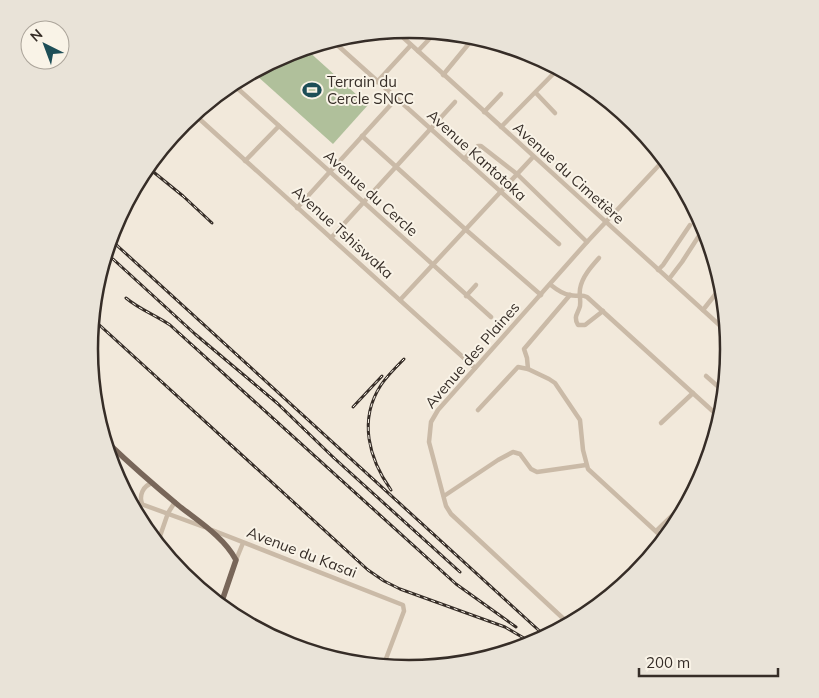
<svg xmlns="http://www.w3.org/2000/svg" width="819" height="698" viewBox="0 0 819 698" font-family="Mulish,sans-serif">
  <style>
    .green { fill: #b0c09b }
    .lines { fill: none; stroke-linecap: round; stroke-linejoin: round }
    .minor { stroke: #cabaa7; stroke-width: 4.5 }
    .major { stroke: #786659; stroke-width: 5.5 }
    .rail-casing { stroke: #362d27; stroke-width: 3 }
    .rail { stroke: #f9f3e7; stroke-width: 1; stroke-dasharray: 4; stroke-linecap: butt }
    .labels { text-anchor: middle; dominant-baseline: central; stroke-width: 4; stroke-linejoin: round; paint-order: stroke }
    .poi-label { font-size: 15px; fill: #362d27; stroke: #f9f3e7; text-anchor: start }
    .street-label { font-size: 15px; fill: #362d27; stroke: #f9f3e7 }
    .rim { fill: none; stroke: #362d27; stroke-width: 2.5 }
  </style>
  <rect width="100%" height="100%" fill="#f2e9db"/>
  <polygon class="green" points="306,49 368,105 333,144 256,75 287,53"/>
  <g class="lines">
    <g class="minor">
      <polyline points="396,31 726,331"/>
      <polyline points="335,43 559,244"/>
      <polyline points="418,51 434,34"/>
      <polyline points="443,75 471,41"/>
      <polyline points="377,82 411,45"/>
      <polyline points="236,87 491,317"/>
      <polyline points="238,89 246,81"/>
      <polyline points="536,93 555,113"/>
      <polyline points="611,106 648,140"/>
      <polyline points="484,112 501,94"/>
      <polyline points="195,115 475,368"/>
      <polyline points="501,127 557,70"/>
      <polyline points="362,136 465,229 541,295"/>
      <polyline points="464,159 478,146 481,146 517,174 587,242"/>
      <polyline points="245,161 279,126"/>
      <polyline points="297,208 396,99"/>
      <polyline points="331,238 455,102"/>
      <polyline points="698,238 709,244"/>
      <path d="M599 258C591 267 582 277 580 289 579 295 581 300 580 306 578 314 573 316 578 325H585L603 311"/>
      <polyline points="658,270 663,265 690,225"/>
      <polyline points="669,279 682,262 704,228"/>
      <path d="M551 285C556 289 562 294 570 295 576 297 581 294 587 297L717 415"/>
      <polyline points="466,296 476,285"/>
      <polyline points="400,300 533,157"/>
      <polyline points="703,310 718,291"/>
      <polyline points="528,369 527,358 524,349 570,295"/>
      <polyline points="706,376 722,390"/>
      <polyline points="478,410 518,367 528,369 549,379 555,383 580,420 583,450 588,469 662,537"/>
      <polyline points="661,423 693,393"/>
      <polyline points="444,496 498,460 513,452 520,454 531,469 537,472 586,465"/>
      <polyline points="133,501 204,527"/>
      <path d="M142 504C139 495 143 486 152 483"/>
      <polyline points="212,530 403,605 404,611 384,664"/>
      <polyline points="656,531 683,505"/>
      <polyline points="159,539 168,513 175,502"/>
      <polyline points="236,560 243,543"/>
      <polyline points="567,622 451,514 446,506 429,442 431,422 438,410 587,242 662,162"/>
    </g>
    <path class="major" d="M108 443C130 464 154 485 178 505 198 521 224 537 236 560L222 601"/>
    <g class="rail-casing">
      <g id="rail">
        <polyline points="151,170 183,196 212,223"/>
        <polyline points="111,240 545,636"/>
        <polyline points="113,259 195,334 277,403 334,458 460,572"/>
        <path d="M126 298C139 309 155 315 170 325L456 584 516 627"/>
        <polyline points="95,321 368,570 384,581 400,589 505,627 534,644"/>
        <polyline points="353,407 382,376"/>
        <path d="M391 490C369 459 358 420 381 385 387 376 396 367 404 359"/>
      </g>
    </g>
    <use href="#rail" class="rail"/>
  </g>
  <defs>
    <g id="stadium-bare" transform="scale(1.5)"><path d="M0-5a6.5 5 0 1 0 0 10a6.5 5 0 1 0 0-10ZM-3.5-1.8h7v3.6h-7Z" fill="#1d4e57" stroke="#f9f3e7" stroke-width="2.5" paint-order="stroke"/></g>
  </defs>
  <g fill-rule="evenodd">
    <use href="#stadium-bare" x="312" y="90"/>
  </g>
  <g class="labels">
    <g class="poi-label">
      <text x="327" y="81">Terrain du<tspan x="327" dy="17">Cercle SNCC</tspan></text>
    </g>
    <g class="street-label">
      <text transform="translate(477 155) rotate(42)">Avenue Kantotoka</text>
      <text transform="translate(569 173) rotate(42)">Avenue du Cimetière</text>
      <text transform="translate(371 193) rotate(42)">Avenue du Cercle</text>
      <text transform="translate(343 232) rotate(42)">Avenue Tshiswaka</text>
      <text transform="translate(472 355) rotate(-49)">Avenue des Plaines</text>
      <text transform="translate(302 552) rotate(21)">Avenue du Kasai</text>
    </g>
  </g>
  <path d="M0 0H819V698H0ZM98 349a311 311 0 1 1 622 0a311 311 0 1 1-622 0Z" fill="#e9e3d8" fill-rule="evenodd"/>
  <path class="rim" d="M98 349a311 311 0 1 1 622 0a311 311 0 1 1-622 0Z"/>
  <g transform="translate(45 45) rotate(318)"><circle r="24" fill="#f9f3e7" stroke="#aba49a"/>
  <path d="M0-4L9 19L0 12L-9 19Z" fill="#1d4e57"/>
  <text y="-8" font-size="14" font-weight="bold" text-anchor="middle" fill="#362d27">N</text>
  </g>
  <path d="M639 668v8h139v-8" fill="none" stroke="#362d27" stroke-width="2.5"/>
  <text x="646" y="668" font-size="15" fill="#362d27" stroke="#f9f3e7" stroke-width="4" paint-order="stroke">200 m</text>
</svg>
